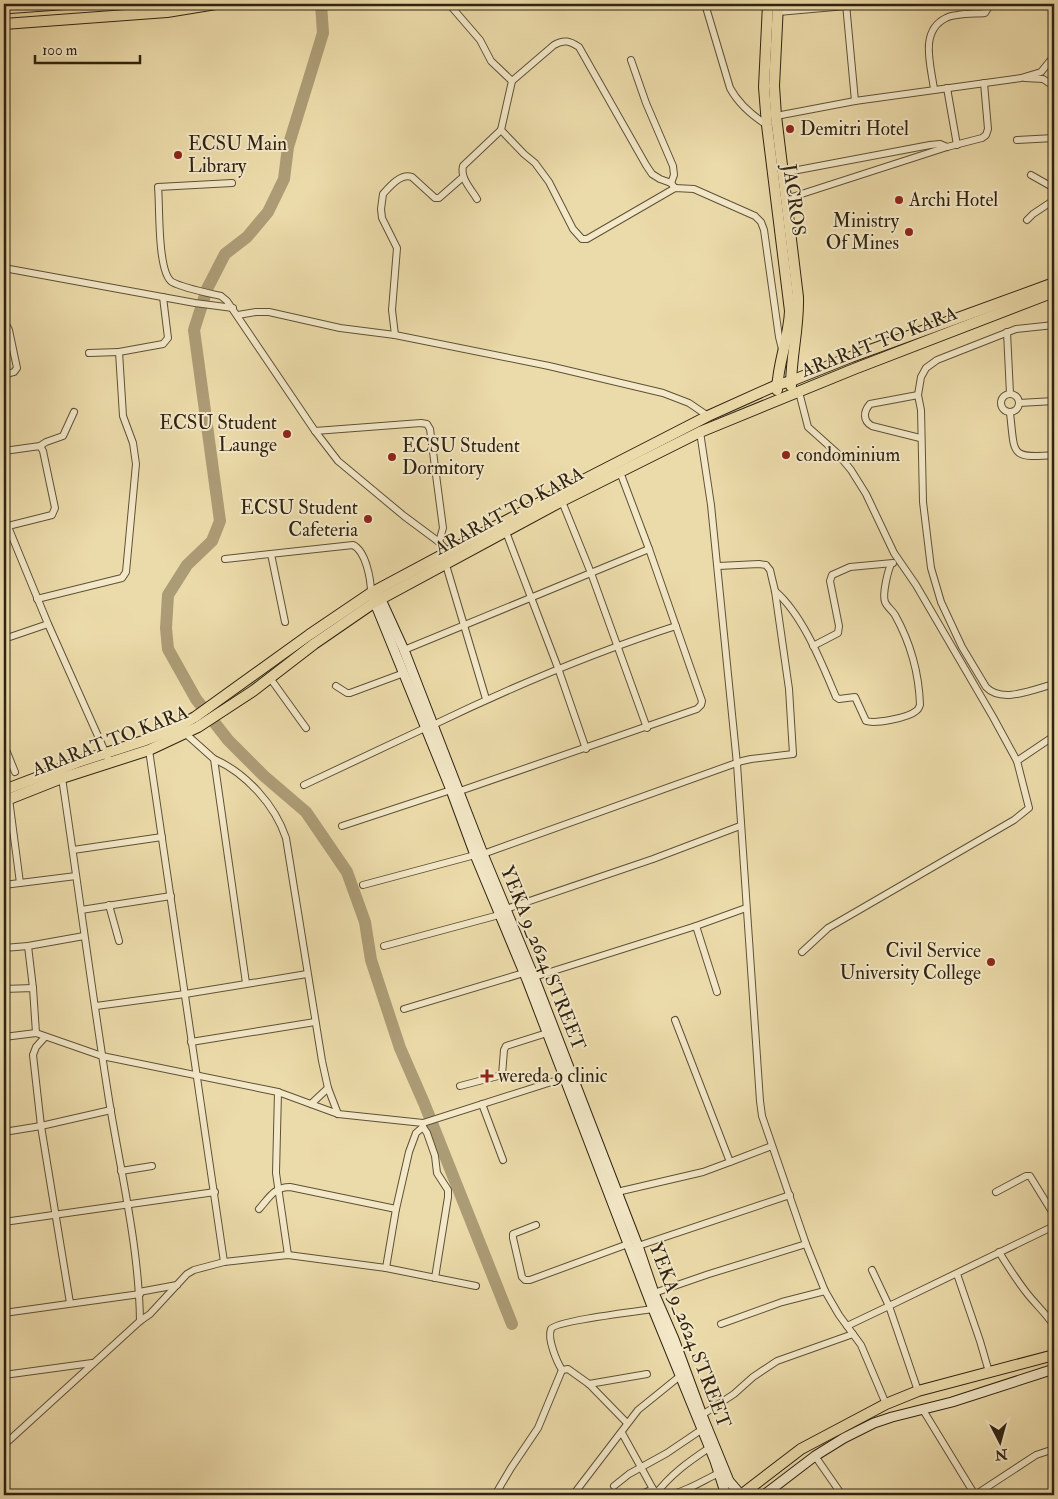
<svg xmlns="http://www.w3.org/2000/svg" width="1058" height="1499" viewBox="0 0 1058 1499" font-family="'IM FELL Double Pica',serif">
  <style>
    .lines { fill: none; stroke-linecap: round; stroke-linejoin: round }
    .river { stroke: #ac9c76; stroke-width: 12 }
    .street-casing { stroke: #5e5138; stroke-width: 8 }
    .secondary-casing { stroke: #2f2312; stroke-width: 11 }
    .primary-casing { stroke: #2f2312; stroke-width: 12 }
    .street { stroke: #f3e8c8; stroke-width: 6 }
    .secondary { stroke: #f3e8c8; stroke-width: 9 }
    .primary { stroke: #ecdbaa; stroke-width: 10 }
    .tram { stroke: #2f2312; stroke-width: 1 }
    .poi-dot { fill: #8f2418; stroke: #f3e8c8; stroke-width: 2 }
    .labels { text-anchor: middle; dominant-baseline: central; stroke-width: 4; stroke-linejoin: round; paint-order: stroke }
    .poi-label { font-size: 19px; fill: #2f2312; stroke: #f3e8c8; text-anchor: start }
    .street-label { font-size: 19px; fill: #2f2312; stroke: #f3e8c8 }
  </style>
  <rect width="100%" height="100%" fill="#ecdbaa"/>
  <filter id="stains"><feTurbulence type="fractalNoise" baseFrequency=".004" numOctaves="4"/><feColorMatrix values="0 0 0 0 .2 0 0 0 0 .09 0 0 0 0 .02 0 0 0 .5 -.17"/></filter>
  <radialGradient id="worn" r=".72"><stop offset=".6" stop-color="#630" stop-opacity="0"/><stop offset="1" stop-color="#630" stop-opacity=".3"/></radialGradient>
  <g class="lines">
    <polyline class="river" points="321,4 323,33 288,147 284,179 268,212 247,237 225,254 207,289 194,330 220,521 212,541 187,565 168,595 166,628 168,649 196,699 228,740 264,776 306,812 347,872 365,922 371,960 400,1048 424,1103 512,1324"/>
    <g class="street-casing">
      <g id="street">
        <polyline points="449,4 480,40 491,61 512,81 501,130 524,154 535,163 549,182 573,229 582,239 587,239 675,188 694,189 755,216 761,222 764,230 779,337 782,349"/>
        <path d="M705 4 730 88C738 103 753 116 767 125"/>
        <polyline points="846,4 855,101"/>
        <polyline points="778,12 846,6"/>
        <polyline points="631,60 646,103 673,166 674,175 671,183"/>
        <polyline points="1025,78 1043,79 1052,85 1054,111"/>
        <path d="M512 81 554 45C564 39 570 41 579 47L646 165 652 174 660 179 671 183 675 188"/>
        <polyline points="947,88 957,145"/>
        <path d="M934 89C931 66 919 31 946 18 955 13 975 14 985 13L990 5 1001 4"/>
        <polyline points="776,116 855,101 1021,78 1041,72 1054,56"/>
        <polyline points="1017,140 1054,138"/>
        <polyline points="782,173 930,145 940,144 947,147"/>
        <polyline points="1031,175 1054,188"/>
        <path d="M232 183 158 187C160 205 157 272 172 282 183 288 208 293 221 296L227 301 315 431 338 461 404 516 439 542 447 551"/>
        <path d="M477 199C471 189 460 178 463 166L501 130"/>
        <polyline points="786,199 947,147 982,138 986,135 988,129 984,83"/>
        <polyline points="1027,220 1033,214 1054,200"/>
        <polyline points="4,268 195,303 233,308"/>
        <polyline points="238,315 256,312 269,312 340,328 395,335 549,366 663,393 689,403 708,416"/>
        <path d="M1054 325 1016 329 937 360 926 368 921 377 918 395 921 410 923 502 931 568 941 602 962 647 986 687C1002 704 1034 689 1054 684"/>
        <polyline points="4,326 7,326 9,330 17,368 14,372 4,375"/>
        <polyline points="1007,332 1010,394"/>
        <path d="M395 335 392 310 397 248 382 218 381 209 383 194C390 186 401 173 412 177L435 198H439L463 177"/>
        <polyline points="89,353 119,352"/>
        <polyline points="799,392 808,427 837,453 851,470 866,494 894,553 916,585 993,717 1017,761 1029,808 1014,820 828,928 802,952"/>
        <circle cx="1010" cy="403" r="9"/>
        <path d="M918 395 870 404C863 412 863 421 872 426L920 438"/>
        <polyline points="1019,403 1054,401"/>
        <path d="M1010 413C1015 454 1009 459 1054 455"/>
        <polyline points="315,431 421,423 427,424 430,429 443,528 439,542"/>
        <polyline points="700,432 711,505 737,764 760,1101 762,1116 806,1244 825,1291 839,1315 861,1345 886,1404"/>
        <polyline points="40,446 46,442 63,436 74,412"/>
        <polyline points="4,451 40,446 43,451 55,508 52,515 8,526"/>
        <polyline points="561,499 591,573 647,728"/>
        <polyline points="4,517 48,624 110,763"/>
        <polyline points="506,532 558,668 586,749"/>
        <polyline points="271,554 285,622"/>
        <path d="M225 559 353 545C366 551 371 580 371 593"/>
        <polyline points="446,565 486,699"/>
        <path d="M775 591C803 615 822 664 836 697L839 699 855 697 866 721C875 724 908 718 916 711 919 709 918 709 920 705 919 674 910 642 895 615 892 610 887 607 885 602 882 594 888 571 891 564"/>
        <polyline points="37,599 122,578 126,572 136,464 133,443 123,416 119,352 163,344 168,338 163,297"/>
        <polyline points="4,639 48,624"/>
        <polyline points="813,646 838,633 839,626 830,581 832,575 850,567 893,563"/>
        <polyline points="404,650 649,549"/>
        <polyline points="270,678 306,728"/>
        <polyline points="336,686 347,693 350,693 404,673"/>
        <path d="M433 725C512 687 592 653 676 626"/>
        <polyline points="186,734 214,759 246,983"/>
        <polyline points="4,745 15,772"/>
        <polyline points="149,750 224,1262"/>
        <path d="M214 759C246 773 275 805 286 838L322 1061 328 1088 338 1114"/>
        <polyline points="1017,761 1054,736"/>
        <path d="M62 778C78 885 92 993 109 1100 121 1174 139 1247 140 1321"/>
        <polyline points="304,785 425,728"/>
        <polyline points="460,791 697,709 701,705 702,701 649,549 620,472"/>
        <polyline points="9,799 20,883"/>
        <polyline points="342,826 451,790"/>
        <polyline points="73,850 162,837"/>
        <polyline points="483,854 742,761 751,759 793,754 789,689 775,591 770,570 766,565 759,564 718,566"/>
        <polyline points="4,885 76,876"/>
        <polyline points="363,885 475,855"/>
        <polyline points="109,905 119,941"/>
        <polyline points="506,909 653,859 740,826"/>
        <polyline points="81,910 171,896"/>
        <polyline points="696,926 717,992"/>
        <polyline points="28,946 33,988"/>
        <polyline points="384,946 499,915"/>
        <polyline points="4,948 28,946 84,936"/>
        <polyline points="531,978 696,926 746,908"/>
        <polyline points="4,989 33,988 36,1033"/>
        <polyline points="96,1006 185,994 307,974"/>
        <polyline points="404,1009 527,972"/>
        <polyline points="675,1020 730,1162 772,1146"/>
        <polyline points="4,1037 36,1033 102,1056 278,1092 338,1114 423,1123 564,1078"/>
        <polyline points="45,1037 36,1047 33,1055 41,1126 70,1303"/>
        <polyline points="191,1042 315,1022"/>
        <polyline points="460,1086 502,1075 504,1050 506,1046 547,1033"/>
        <polyline points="278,1092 276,1173 288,1255"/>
        <polyline points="311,1104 328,1088"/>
        <polyline points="482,1104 503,1160"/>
        <polyline points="423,1123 423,1127 427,1133 435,1156 437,1173 448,1190 448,1197 435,1278"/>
        <polyline points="4,1132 41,1126 111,1110"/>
        <polyline points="121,1171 152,1166"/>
        <polyline points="617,1192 703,1172 730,1162"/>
        <polyline points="996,1192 1026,1176 1030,1176 1054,1215"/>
        <path d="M259 1209C269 1198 274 1187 290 1187L396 1209"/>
        <polyline points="4,1222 215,1192"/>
        <polyline points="536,1225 513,1234 513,1238 522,1277 525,1280 530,1280 628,1244"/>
        <polyline points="638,1246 790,1195"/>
        <path d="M999 1252C1007 1265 1016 1279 1026 1292 1035 1304 1046 1313 1054 1326"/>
        <polyline points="386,1268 396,1209 409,1152 416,1133 423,1127"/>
        <polyline points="957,1274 980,1341 989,1372"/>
        <polyline points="139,1292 177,1285"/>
        <polyline points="654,1293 709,1274 806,1244"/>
        <polyline points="4,1313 140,1294"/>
        <polyline points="721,1324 782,1302 825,1291"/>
        <polyline points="847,1326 889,1306 872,1270"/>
        <polyline points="4,1375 92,1363"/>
        <polyline points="589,1384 647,1374"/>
        <polyline points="918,1391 889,1306 1054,1226"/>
        <polyline points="923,1410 975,1495"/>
        <polyline points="702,1415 734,1394 753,1377 777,1361 853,1334"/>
        <path d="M627 1423 589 1384 568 1369 562 1370C557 1362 547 1339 551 1329 555 1321 640 1311 653 1309"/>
        <polyline points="622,1433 653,1489 657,1493"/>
        <polyline points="4,1445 140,1321 150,1314 187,1274 194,1270 224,1262 288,1255 386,1268 476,1286"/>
        <polyline points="815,1456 842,1495"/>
        <polyline points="614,1486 629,1474 667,1453 701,1430"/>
        <polyline points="495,1495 511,1468 538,1428 562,1370"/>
        <polyline points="573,1495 638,1410 680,1376"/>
        <polyline points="640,1495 653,1489"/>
        <path d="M655 1495C670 1475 688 1462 709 1448"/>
        <path d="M668 1495C686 1492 702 1481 719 1473"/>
        <polyline points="975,1495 1036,1455 1054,1449"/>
      </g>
    </g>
    <g class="secondary-casing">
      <g id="secondary">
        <polyline points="378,593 404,650 483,854 534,977 638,1246 654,1293 674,1339 702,1415 729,1481 741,1495"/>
        <polyline points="373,598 451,790 475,855 527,980 653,1309 715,1461 726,1495"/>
        <polyline points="764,1495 815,1456 844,1438 874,1423 892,1417 952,1402 1054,1369"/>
      </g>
    </g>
    <g class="primary-casing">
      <g id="primary">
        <path d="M768 4 764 87 767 125 790 311C789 338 778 362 777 390"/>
        <path d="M778 4 774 86 776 116 798 297C799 327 791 356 791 386"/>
        <polyline points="4,24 167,12 216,4"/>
        <polyline points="4,790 78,762 143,741 174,729 195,717 309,635 371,593 558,493 708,416 777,385 791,381 851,357 1054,283"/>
        <polyline points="4,801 62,778 149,750 198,727 253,691 314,644 375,602 562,501 700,432 854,369 1054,292"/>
        <polyline points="741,1495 801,1449 886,1404 918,1391 1054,1355"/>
      </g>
    </g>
    <use href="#street" class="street"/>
    <use href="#secondary" class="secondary"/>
    <use href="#primary" class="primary"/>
    <polyline class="tram" points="4,14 142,4"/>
  </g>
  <g class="poi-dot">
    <circle cx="790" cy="129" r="5"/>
    <circle cx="178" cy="155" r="5"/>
    <circle cx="899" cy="200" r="5"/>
    <circle cx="909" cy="232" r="5"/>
    <circle cx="287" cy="434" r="5"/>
    <circle cx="786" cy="455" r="5"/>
    <circle cx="392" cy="457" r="5"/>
    <circle cx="368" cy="519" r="5"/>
    <circle cx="991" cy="962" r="5"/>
    <path d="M484.5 1068.5h5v5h5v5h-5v5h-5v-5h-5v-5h5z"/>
  </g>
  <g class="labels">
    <g class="poi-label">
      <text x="800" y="129">Demitri Hotel</text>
      <text x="188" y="144">ECSU Main<tspan x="188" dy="22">Library</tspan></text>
      <text x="909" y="200">Archi Hotel</text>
      <text x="899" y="221" text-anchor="end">Ministry<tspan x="899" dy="22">Of Mines</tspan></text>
      <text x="277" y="423" text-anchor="end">ECSU Student<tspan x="277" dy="22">Launge</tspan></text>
      <text x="402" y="446">ECSU Student<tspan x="402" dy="22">Dormitory</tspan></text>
      <text x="796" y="455">condominium</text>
      <text x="358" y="508" text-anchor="end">ECSU Student<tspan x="358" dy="22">Cafeteria</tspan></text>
      <text x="981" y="951" text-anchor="end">Civil Service<tspan x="981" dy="22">University College</tspan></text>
      <text x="498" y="1076">wereda 9 clinic</text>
    </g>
    <g class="street-label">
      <text transform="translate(794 200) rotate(82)">JACROS</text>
      <text transform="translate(879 342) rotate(-21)">ARARAT TO KARA</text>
      <text transform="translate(509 511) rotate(-28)">ARARAT TO KARA</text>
      <text transform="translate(110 741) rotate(-21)">ARARAT TO KARA</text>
      <text transform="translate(543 958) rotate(68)">YEKA 9_2624 STREET</text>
      <text transform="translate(690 1335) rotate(69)">YEKA 9_2624 STREET</text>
    </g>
  </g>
  <rect width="1058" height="1499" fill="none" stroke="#ecdbaa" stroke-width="20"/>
  <rect x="5" y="5" width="1048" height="1489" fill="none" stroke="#2f2312" stroke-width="2.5"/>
  <rect x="10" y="10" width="1038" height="1479" fill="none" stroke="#2f2312"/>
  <g transform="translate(1000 1442) rotate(174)" stroke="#f3e8c8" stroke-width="4" paint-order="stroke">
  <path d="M0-4L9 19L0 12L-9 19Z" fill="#2f2312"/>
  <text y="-8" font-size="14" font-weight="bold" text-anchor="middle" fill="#2f2312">N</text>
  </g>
  <path d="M35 55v8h105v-8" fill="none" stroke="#2f2312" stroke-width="2.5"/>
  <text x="42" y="55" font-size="15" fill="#2f2312" stroke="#f3e8c8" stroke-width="4" paint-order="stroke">100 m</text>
  <rect width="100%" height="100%" filter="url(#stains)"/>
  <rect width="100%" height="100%" fill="url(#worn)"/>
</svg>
